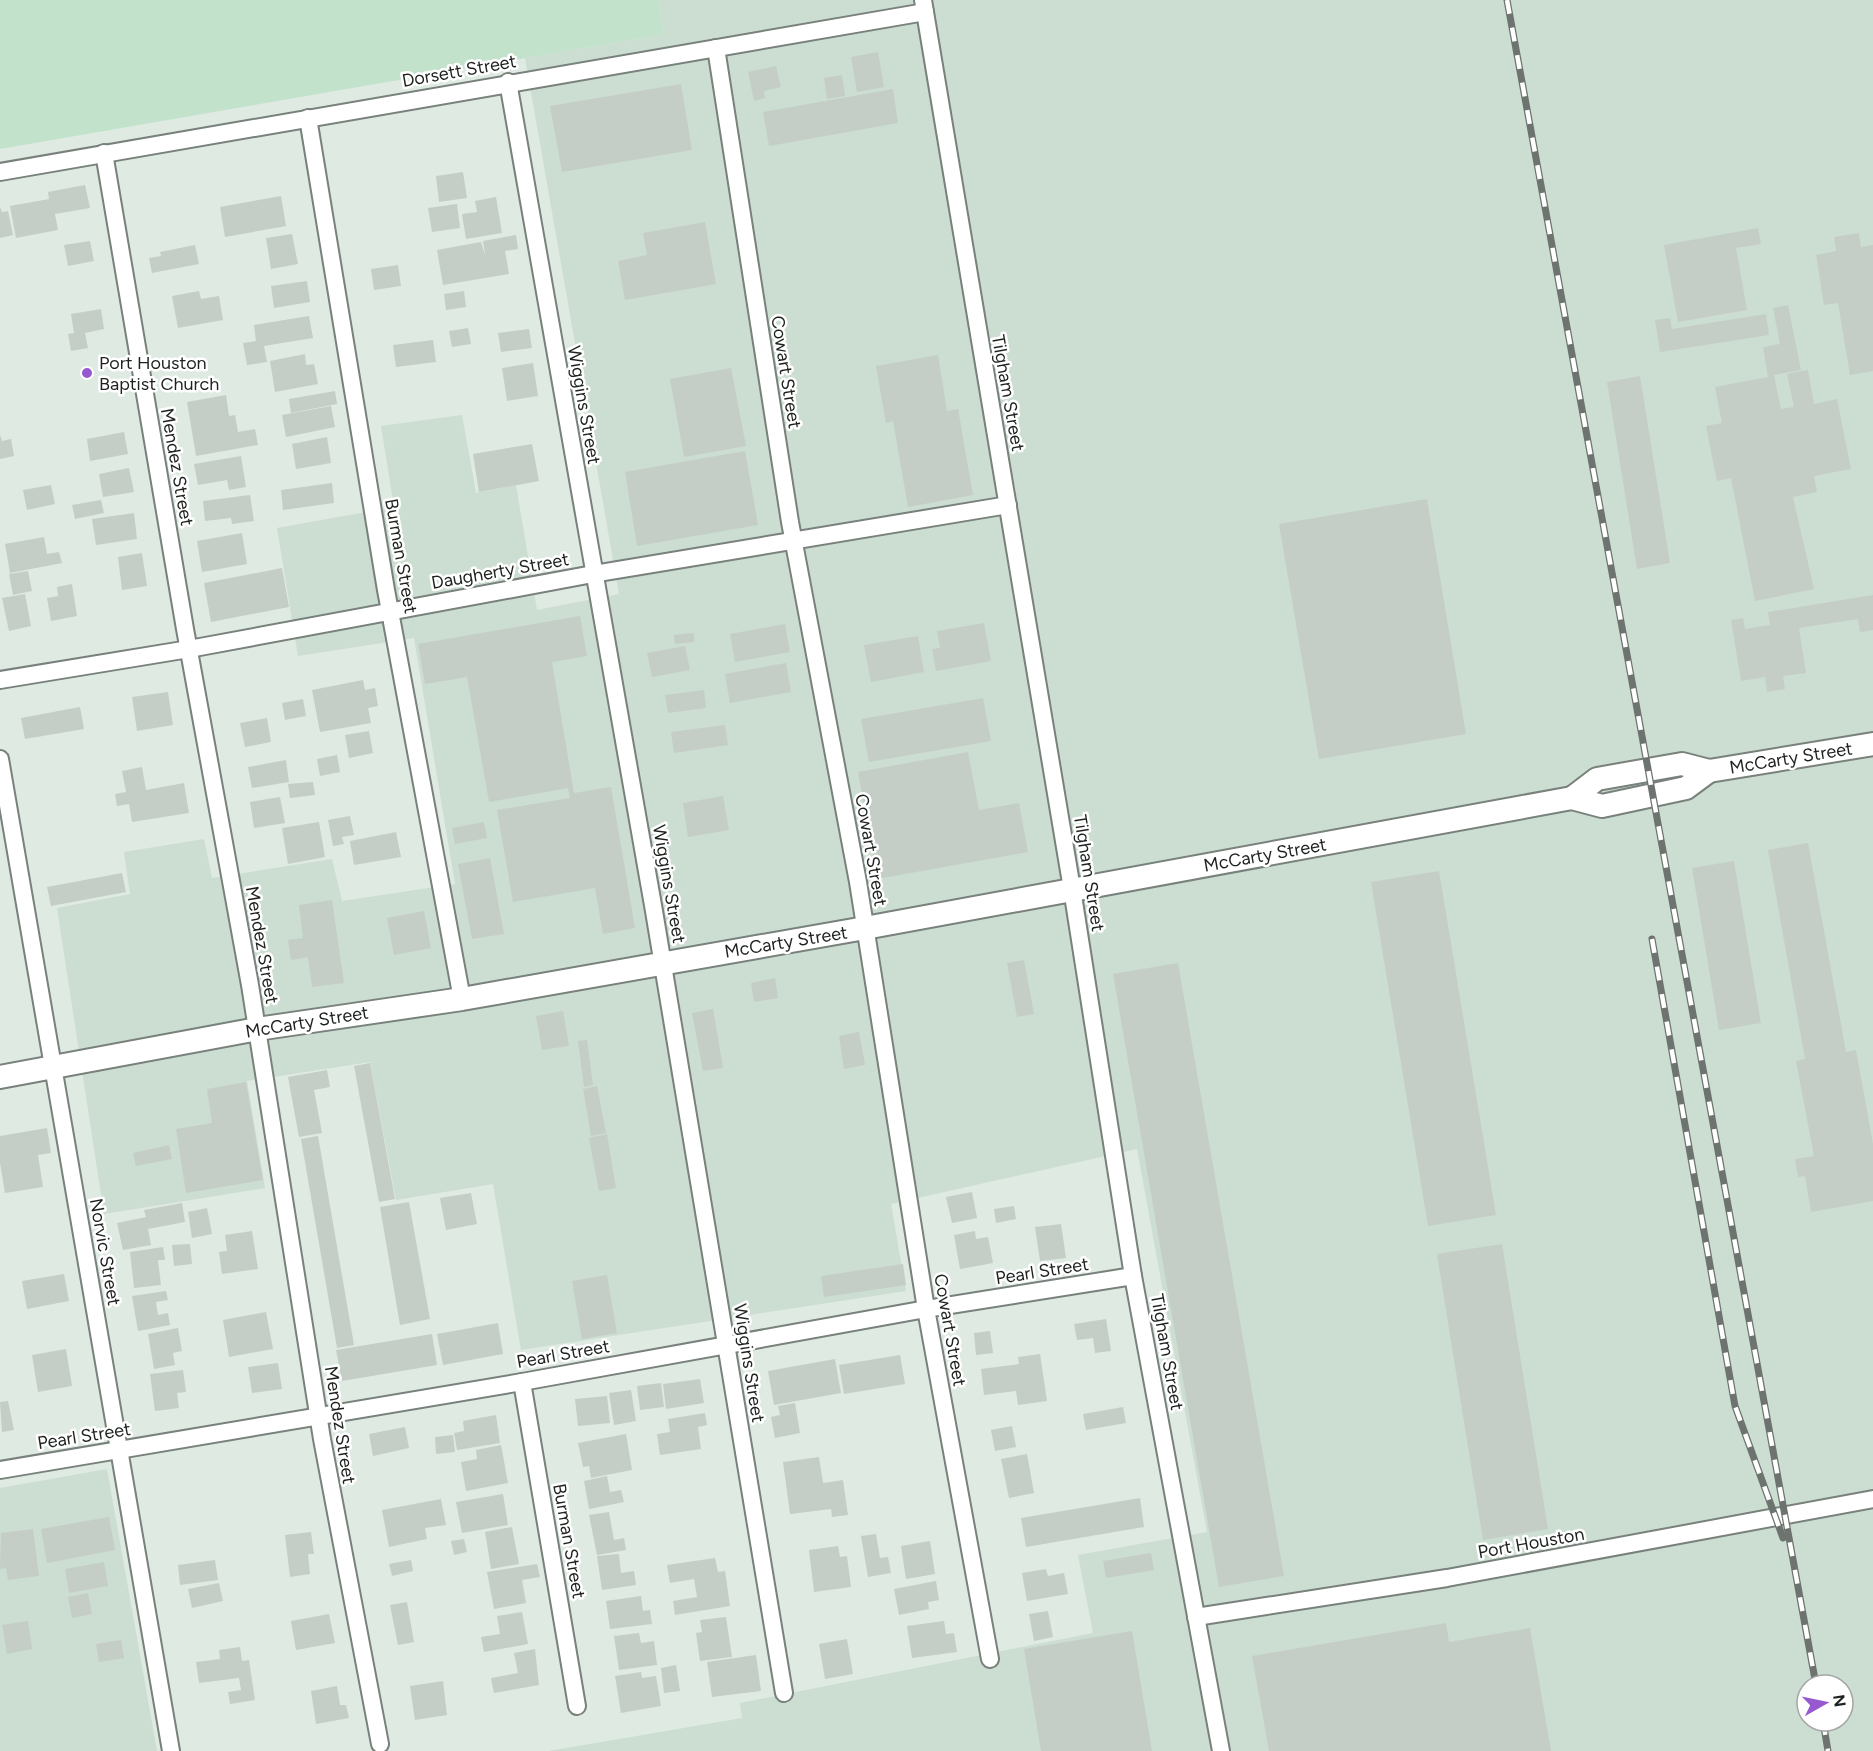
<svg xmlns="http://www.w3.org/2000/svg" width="1873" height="1751" viewBox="0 0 1873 1751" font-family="Figtree,sans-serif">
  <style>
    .built { fill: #ccddd1; fill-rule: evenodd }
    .green { fill: #c2e2cc }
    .building { fill: #c4cec7 }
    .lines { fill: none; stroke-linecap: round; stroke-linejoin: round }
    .street-casing { stroke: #78817b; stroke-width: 20 }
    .secondary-casing { stroke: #78817b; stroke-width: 26 }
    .street { stroke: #fff; stroke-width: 16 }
    .secondary { stroke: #fff; stroke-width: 22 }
    .rail-casing { stroke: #6d736e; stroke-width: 7 }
    .rail { stroke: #fff; stroke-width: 4.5; stroke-dasharray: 14; stroke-linecap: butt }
    .poi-dot { fill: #9659d0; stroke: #fff; stroke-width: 2 }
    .labels { text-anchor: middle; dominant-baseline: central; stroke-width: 5; stroke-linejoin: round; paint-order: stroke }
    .street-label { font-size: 18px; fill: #1e221f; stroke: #fff }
    .poi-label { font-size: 18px; fill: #1e221f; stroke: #fff; text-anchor: start }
  </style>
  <rect width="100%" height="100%" fill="#dfeae2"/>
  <g class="built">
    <path d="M658 0H1873V1751H549L742 1718 740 1703 1093 1633 1078 1555 1207 1532 1137 1149 891 1204 906 1291 521 1350 493 1184 396 1200 370 1062 247 1081 265 1188 104 1214 57 908 130 894 124 852 204 839 212 878 332 859 342 901 455 884 414 638 298 656 277 528 394 507 381 426 462 415 476 493 516 485 537 610 619 594 525 58 664 34ZM1807 1685H1843V1721H1807Z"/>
    <polygon points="107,1469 157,1751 0,1751 0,1488"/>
  </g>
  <polygon class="green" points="0,0 658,0 664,34 0,149"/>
  <g class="building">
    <polygon points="878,52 884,87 857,92 851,57"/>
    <polygon points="776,66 781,87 764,91 765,98 754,101 748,72"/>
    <polygon points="842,75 845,96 827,99 824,78"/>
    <polygon points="681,84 692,150 562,172 550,106"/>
    <polygon points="893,89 898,123 769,146 763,112"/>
    <polygon points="463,172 467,198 439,202 436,176"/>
    <polygon points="85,185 90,208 55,214 58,230 16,238 10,206 49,199 48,192"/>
    <polygon points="281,196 286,226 225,237 220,207"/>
    <polygon points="496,197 502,233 466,239 462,214 477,212 475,201"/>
    <polygon points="457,204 460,228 432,232 428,208"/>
    <polygon points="0,207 2,212 8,211 13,235 0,238"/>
    <polygon points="705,222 716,284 625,300 618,261 647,255 643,233"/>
    <polygon points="1758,228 1761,244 1736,248 1747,310 1678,322 1664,245"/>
    <polygon points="1859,233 1861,247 1873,245 1873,371 1850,375 1838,303 1824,305 1816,255 1836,251 1834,237"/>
    <polygon points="292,234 298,264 271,269 266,238"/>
    <polygon points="516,235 518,249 505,251 509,274 443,285 437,250 481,242 485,255 483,241"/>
    <polygon points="90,241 94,261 68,266 64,245"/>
    <polygon points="195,245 199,264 152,273 149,258 161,256 160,252"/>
    <polygon points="398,265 401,286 374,290 371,269"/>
    <polygon points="307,281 310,302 274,308 271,286"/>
    <polygon points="199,291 201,299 219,296 223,320 178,328 172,296"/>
    <polygon points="464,291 466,307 446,310 444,294"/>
    <polygon points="1788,305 1801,370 1774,375 1781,409 1794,407 1787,374 1808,370 1814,404 1837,399 1851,469 1814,476 1817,492 1793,497 1814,589 1755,601 1731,478 1717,481 1706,426 1722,423 1715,387 1768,377 1763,347 1780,344 1773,308"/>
    <polygon points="101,309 104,329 85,333 88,348 71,351 68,334 74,333 71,314"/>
    <polygon points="1766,314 1769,335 1660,352 1655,320 1670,318 1672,329"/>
    <polygon points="309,316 313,338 264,346 267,362 247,365 243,343 256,341 254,325"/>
    <polygon points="468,328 471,344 452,347 449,331"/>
    <polygon points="529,329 532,348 501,352 498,333"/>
    <polygon points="433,340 436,362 396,367 393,345"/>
    <polygon points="305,354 306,365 314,364 318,384 275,392 270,361"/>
    <polygon points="938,355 947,411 958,409 973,495 908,507 893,421 886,423 876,366"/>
    <polygon points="533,363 538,396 507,401 502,368"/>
    <polygon points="731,368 746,446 684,457 670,379"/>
    <polygon points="1640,376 1670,563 1637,569 1607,382"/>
    <polygon points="335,391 337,404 291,413 289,399"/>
    <polygon points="226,395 229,416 235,415 238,432 255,429 258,445 196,456 187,402"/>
    <polygon points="331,406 335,427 286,437 282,415"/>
    <polygon points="124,432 128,454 90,461 87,439"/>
    <polygon points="0,435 2,441 11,439 14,456 0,459"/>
    <polygon points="327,437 331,463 296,469 292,444"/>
    <polygon points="532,444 539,481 479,492 473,454"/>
    <polygon points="745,451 758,525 637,546 625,472"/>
    <polygon points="241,456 246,487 229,490 227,480 198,485 194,464"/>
    <polygon points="129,468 134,492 103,497 99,474"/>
    <polygon points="332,483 334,503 283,510 281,490"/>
    <polygon points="51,485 55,504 27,510 23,490"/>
    <polygon points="250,495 254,521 232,524 231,518 205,521 203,501"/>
    <polygon points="1427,499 1466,734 1319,759 1279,524"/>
    <polygon points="101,500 104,513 75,519 72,505"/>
    <polygon points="134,513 137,539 96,545 92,519"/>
    <polygon points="242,533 247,564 202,572 197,541"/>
    <polygon points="44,537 47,554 59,552 62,563 10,573 5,544"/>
    <polygon points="142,553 147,586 122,590 118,557"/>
    <polygon points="282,568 289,607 211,622 204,583"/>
    <polygon points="28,571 32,591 13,595 9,574"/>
    <polygon points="72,584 77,616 51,621 47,598 58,596 57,587"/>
    <polygon points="25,594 31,626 9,631 2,598"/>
    <polygon points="1873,595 1873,630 1860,632 1858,619 1799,628 1806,673 1783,676 1785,689 1767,692 1765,677 1741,681 1731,620 1743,618 1745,629 1770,625 1768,612"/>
    <polygon points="580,616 587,656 552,662 574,793 611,787 635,928 603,934 595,888 513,902 497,810 570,798 568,788 489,802 467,677 425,684 418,644"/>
    <polygon points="984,623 991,661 936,671 932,649 940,648 937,631"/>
    <polygon points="785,624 790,652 735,662 730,634"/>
    <polygon points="694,633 694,642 675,644 674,635"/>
    <polygon points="918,636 924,672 871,682 864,645"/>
    <polygon points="685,646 690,670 652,677 647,653"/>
    <polygon points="786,663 791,692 730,703 725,674"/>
    <polygon points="363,680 365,690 375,688 378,706 368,708 371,723 320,732 312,690"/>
    <polygon points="704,690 706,708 668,713 665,695"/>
    <polygon points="168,692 173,725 137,731 132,697"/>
    <polygon points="983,698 991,741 869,762 861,719"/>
    <polygon points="303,699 306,716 285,720 282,703"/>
    <polygon points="80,707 84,729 25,739 21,718"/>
    <polygon points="267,718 271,742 245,747 240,723"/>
    <polygon points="725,725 728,745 674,753 671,732"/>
    <polygon points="369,731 373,753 349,758 345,735"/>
    <polygon points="968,752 979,810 1019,803 1028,852 877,879 858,772"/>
    <polygon points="337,755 340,772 320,776 317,759"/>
    <polygon points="286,760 289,782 252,788 248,767"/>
    <polygon points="142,767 146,790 184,783 189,813 132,822 129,804 117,806 115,794 126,792 122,771"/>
    <polygon points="313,782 315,795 290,798 288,784"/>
    <polygon points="723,796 729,830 688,837 683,803"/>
    <polygon points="280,797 285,823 254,828 250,802"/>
    <polygon points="350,816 354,835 342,837 344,844 333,846 328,820"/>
    <polygon points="319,822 325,857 288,864 282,828"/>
    <polygon points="484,822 487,838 455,844 452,828"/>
    <polygon points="396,832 401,857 354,865 350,841"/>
    <polygon points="1808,843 1846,1052 1856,1050 1873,1144 1873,1201 1811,1212 1805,1176 1798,1177 1795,1159 1814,1156 1796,1061 1805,1059 1768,850"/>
    <polygon points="490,858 504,934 472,939 458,864"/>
    <polygon points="1734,861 1761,1023 1719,1030 1692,868"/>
    <polygon points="1439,871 1496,1215 1428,1226 1371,882"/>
    <polygon points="122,873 126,892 51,906 47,887"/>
    <polygon points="332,900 344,983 312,987 308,957 291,960 288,940 303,938 299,905"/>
    <polygon points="424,911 431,948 394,955 387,918"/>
    <polygon points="1024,960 1034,1014 1017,1017 1007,963"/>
    <polygon points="1178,963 1284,1576 1219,1587 1113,974"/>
    <polygon points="775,978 778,998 754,1002 751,983"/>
    <polygon points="713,1009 723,1068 703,1071 692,1013"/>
    <polygon points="563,1011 569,1046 542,1050 536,1016"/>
    <polygon points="859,1032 865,1065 844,1069 839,1036"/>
    <polygon points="587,1040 593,1085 584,1087 578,1041"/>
    <polygon points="370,1063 395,1199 379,1202 354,1066"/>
    <polygon points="327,1070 330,1087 314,1090 322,1133 299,1137 288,1077"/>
    <polygon points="246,1082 263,1180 186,1193 176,1129 212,1123 207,1089"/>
    <polygon points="597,1086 606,1133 591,1136 583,1089"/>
    <polygon points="47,1128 51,1153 38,1155 43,1187 5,1193 0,1163 0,1136"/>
    <polygon points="607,1134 616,1188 599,1191 589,1138"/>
    <polygon points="318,1136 354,1345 337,1348 301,1139"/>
    <polygon points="169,1145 172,1159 136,1166 133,1153"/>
    <polygon points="972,1192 977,1218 952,1223 946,1197"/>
    <polygon points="471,1193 477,1224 446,1230 440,1198"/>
    <polygon points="409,1202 430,1319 400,1325 380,1207"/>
    <polygon points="182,1203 185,1222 148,1229 151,1245 123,1250 117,1223 146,1217 144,1210"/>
    <polygon points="1014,1206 1016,1219 996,1223 994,1209"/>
    <polygon points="207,1208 212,1234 192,1238 188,1212"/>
    <polygon points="1061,1224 1066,1258 1040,1261 1035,1227"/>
    <polygon points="252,1231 258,1269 222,1274 219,1252 227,1251 225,1235"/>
    <polygon points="975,1231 976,1239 988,1237 993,1263 960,1269 954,1235"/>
    <polygon points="190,1244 192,1264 174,1266 172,1245"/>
    <polygon points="1502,1244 1548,1529 1483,1540 1437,1254"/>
    <polygon points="163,1247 165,1260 158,1260 161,1285 134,1288 130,1252"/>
    <polygon points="903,1264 906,1285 824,1297 821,1276"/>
    <polygon points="64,1274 69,1301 27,1309 22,1281"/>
    <polygon points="607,1275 617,1333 582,1339 572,1281"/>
    <polygon points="166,1291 168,1300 156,1302 158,1315 168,1313 170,1325 138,1331 132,1296"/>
    <polygon points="266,1312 273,1349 229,1357 223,1320"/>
    <polygon points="1106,1319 1111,1351 1095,1353 1093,1338 1077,1340 1074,1324"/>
    <polygon points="498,1323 503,1354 443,1365 437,1334"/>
    <polygon points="178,1328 182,1351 173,1353 175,1365 154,1369 148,1334"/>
    <polygon points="990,1331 993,1353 976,1355 974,1333"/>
    <polygon points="432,1334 437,1365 342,1381 336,1350"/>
    <polygon points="66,1349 72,1386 38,1392 32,1355"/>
    <polygon points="1040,1354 1047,1401 1018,1405 1016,1391 984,1395 981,1369 1019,1364 1018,1357"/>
    <polygon points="900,1355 905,1384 844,1394 839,1365"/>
    <polygon points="835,1359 841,1393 774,1405 768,1371"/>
    <polygon points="278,1363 282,1389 252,1393 248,1367"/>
    <polygon points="183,1370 186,1392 177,1393 179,1408 155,1411 150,1374"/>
    <polygon points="700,1379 704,1403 666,1409 663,1384"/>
    <polygon points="661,1383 664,1407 640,1410 637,1386"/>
    <polygon points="631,1390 636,1421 614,1425 609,1393"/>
    <polygon points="607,1396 610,1423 578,1426 575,1399"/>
    <polygon points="8,1401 14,1430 2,1432 0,1402"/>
    <polygon points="795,1403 800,1433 775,1438 771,1417 780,1415 778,1406"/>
    <polygon points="1123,1407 1126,1423 1086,1430 1083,1414"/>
    <polygon points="705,1413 707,1425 698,1427 701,1449 660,1455 657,1434 670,1432 668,1419"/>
    <polygon points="496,1415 500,1443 457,1450 454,1433 464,1431 463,1421"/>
    <polygon points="1012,1426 1016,1447 995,1451 991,1430"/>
    <polygon points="405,1427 409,1448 373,1456 369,1434"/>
    <polygon points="626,1434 632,1470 591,1478 589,1466 583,1467 578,1443"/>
    <polygon points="453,1435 455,1452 436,1454 435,1437"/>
    <polygon points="501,1445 508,1483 466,1491 461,1462 477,1459 476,1450"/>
    <polygon points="1027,1454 1034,1493 1009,1498 1001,1459"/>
    <polygon points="819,1457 823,1483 843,1480 848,1515 832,1517 831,1509 790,1514 783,1462"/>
    <polygon points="607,1476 610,1492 621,1490 624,1502 589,1509 584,1481"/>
    <polygon points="503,1494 508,1525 462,1533 456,1502"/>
    <polygon points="1140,1498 1144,1527 1026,1547 1021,1518"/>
    <polygon points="441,1499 446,1525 425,1528 427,1539 389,1547 382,1510"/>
    <polygon points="609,1512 614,1540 624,1538 626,1550 597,1555 589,1515"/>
    <polygon points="109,1517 115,1550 47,1563 41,1529"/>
    <polygon points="512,1527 519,1564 491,1569 485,1532"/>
    <polygon points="33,1529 39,1576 8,1580 6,1568 0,1569 1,1533"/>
    <polygon points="311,1532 314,1554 308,1554 310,1574 290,1577 285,1535"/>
    <polygon points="876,1534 880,1558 888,1557 891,1573 868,1577 861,1536"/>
    <polygon points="464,1539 467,1552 454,1555 451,1541"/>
    <polygon points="930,1541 935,1574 906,1579 901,1546"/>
    <polygon points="838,1546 840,1557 847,1556 851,1587 814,1592 809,1550"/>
    <polygon points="1151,1553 1154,1570 1106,1578 1103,1561"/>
    <polygon points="619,1554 621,1573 634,1571 636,1585 602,1590 597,1556"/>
    <polygon points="715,1558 718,1572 725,1571 730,1606 675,1615 673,1601 697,1597 694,1579 670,1583 667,1565"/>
    <polygon points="215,1560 218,1580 180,1585 178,1565"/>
    <polygon points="411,1560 413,1571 392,1576 389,1564"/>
    <polygon points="104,1562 108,1586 69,1593 65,1569"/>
    <polygon points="537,1564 540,1577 522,1580 526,1603 494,1609 487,1572"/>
    <polygon points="1046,1569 1048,1576 1064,1573 1068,1594 1027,1601 1022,1573"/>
    <polygon points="936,1581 939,1600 928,1602 929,1609 899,1615 894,1589"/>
    <polygon points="219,1583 223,1601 192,1608 188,1589"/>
    <polygon points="88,1593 92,1614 72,1618 68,1597"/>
    <polygon points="641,1596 643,1611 650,1610 652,1624 610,1629 606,1601"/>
    <polygon points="407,1602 414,1642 398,1645 390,1605"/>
    <polygon points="1048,1611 1053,1637 1034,1641 1029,1614"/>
    <polygon points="522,1612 528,1644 484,1652 481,1637 500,1634 497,1616"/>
    <polygon points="329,1614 335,1643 296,1650 291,1621"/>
    <polygon points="726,1617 732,1657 700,1661 696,1633 702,1632 700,1620"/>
    <polygon points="28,1621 32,1649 7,1654 2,1625"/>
    <polygon points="944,1621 946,1634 954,1633 957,1652 912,1658 907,1626"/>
    <polygon points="1446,1623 1449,1642 1530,1628 1551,1751 1269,1751 1252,1656"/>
    <polygon points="1132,1631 1152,1751 1041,1751 1024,1649"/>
    <polygon points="639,1633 641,1643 654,1641 657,1665 619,1670 614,1636"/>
    <polygon points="847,1639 853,1674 825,1679 819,1644"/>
    <polygon points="121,1640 124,1658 99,1662 96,1644"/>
    <polygon points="240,1647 242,1661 249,1660 255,1700 230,1704 228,1692 241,1690 239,1678 199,1683 196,1662 220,1659 219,1650"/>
    <polygon points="535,1649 539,1685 494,1693 491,1678 518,1673 514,1653"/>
    <polygon points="756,1655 761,1691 712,1697 707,1662"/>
    <polygon points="676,1665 680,1691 664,1693 661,1668"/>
    <polygon points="641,1672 642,1678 656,1676 661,1706 621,1713 615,1676"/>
    <polygon points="443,1681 447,1715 415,1720 410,1686"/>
    <polygon points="337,1686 340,1705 346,1705 349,1718 316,1724 311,1691"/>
  </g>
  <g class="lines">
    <g class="street-casing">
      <g id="street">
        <polyline points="923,0 1072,889 1133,1276 1221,1751"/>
        <polyline points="716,48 790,522 858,882 926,1309 990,1659"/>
        <polyline points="508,82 654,911 784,1693"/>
        <polyline points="308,118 386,590 462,999"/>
        <polyline points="104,153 185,629 250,985 322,1439 380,1744"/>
        <polyline points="0,172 925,12"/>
        <polyline points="0,680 189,649 593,574 1008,505"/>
        <polyline points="0,759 171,1751"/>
        <polyline points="522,1382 577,1706"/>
        <polyline points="0,1470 522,1382 926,1309 1133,1276"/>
        <polyline points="1196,1617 1447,1578 1873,1499"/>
      </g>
    </g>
    <g class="secondary-casing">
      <g id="secondary">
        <polyline points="1572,798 1597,779 1682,764 1709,771 1873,744"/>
        <polyline points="0,1077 257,1029 462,999 865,928 1572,798 1602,806 1686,788 1709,771"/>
      </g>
    </g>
    <use href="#street" class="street"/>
    <use href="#secondary" class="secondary"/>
    <g class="rail-casing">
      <g id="rail">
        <polyline points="1507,0 1816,1685"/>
        <polyline points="1652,939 1735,1406 1783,1538"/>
        <polyline points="1823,1721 1828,1751"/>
      </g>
    </g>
    <use href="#rail" class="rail"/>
  </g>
  <circle class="poi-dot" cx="87" cy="373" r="6"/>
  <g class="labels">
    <g class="street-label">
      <text transform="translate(459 71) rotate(-10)">Dorsett Street</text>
      <text transform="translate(786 372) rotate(81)">Cowart Street</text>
      <text transform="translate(1008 393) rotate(80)">Tilgham Street</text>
      <text transform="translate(584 405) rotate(80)">Wiggins Street</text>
      <text transform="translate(177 467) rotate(80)">Mendez Street</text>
      <text transform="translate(401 556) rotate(80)">Burman Street</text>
      <text transform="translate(500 571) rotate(-10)">Daugherty Street</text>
      <text transform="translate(1791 758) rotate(-9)">McCarty Street</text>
      <text transform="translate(871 850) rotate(80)">Cowart Street</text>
      <text transform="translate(1265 855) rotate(-10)">McCarty Street</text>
      <text transform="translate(1089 873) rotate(81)">Tilgham Street</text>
      <text transform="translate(669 884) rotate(80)">Wiggins Street</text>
      <text transform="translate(786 942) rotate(-9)">McCarty Street</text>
      <text transform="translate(262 945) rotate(80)">Mendez Street</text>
      <text transform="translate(307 1022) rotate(-9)">McCarty Street</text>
      <text transform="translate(105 1252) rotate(80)">Norvic Street</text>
      <text transform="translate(1042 1271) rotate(-9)">Pearl Street</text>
      <text transform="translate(950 1330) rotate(80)">Cowart Street</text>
      <text transform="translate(1167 1352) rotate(80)">Tilgham Street</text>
      <text transform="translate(563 1354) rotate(-10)">Pearl Street</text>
      <text transform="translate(749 1363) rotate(81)">Wiggins Street</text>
      <text transform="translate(340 1425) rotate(81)">Mendez Street</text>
      <text transform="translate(84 1436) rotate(-9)">Pearl Street</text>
      <text transform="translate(569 1541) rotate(80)">Burman Street</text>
      <text transform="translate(1531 1543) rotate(-10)">Port Houston</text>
    </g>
    <g class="poi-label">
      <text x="99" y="363">Port Houston<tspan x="99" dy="21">Baptist Church</tspan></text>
    </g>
  </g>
  <g transform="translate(1825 1703) rotate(81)"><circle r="28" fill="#ffffff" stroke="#a5a7a5" stroke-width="1.5"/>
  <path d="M0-4.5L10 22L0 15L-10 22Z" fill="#9659d0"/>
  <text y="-9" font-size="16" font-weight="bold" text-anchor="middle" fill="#1e221f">N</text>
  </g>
</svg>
